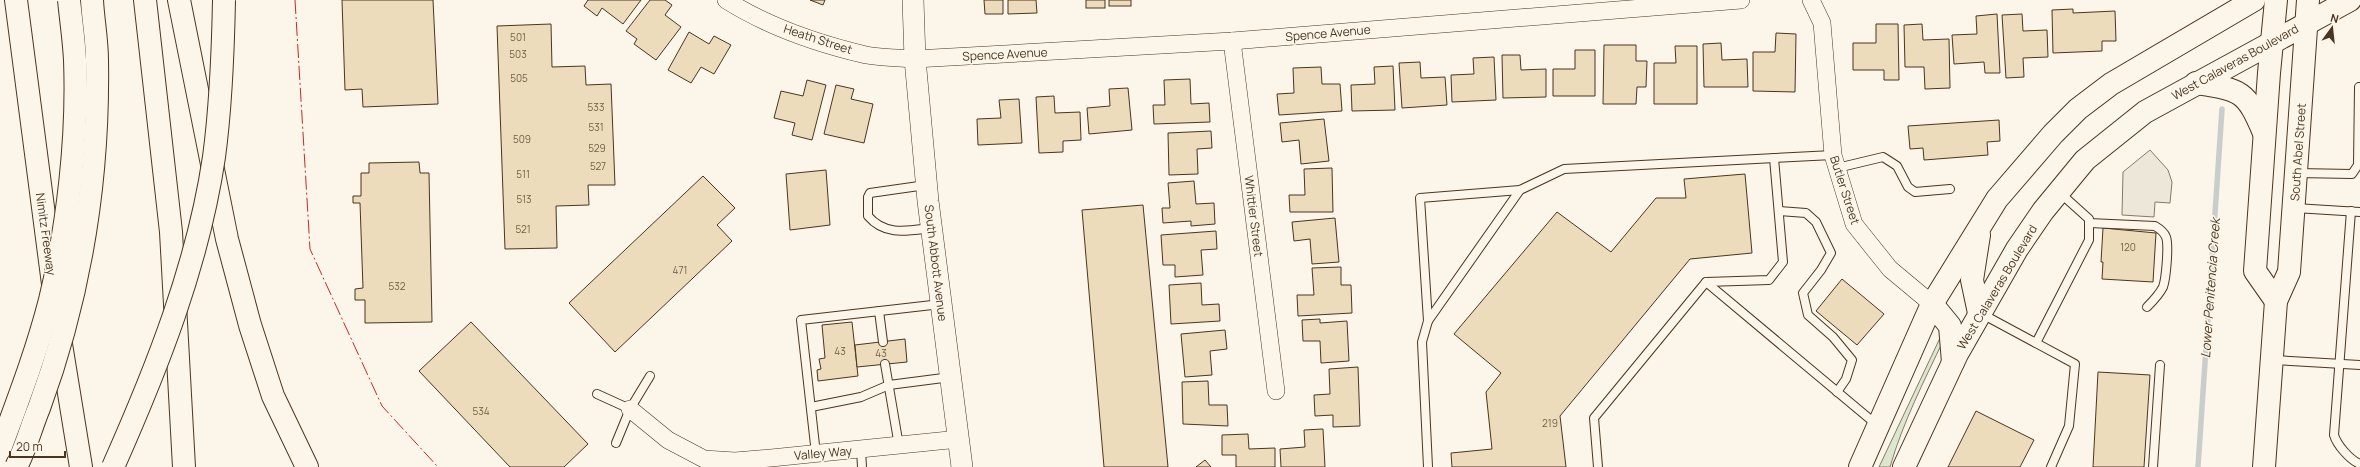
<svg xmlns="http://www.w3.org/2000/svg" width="2360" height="467" viewBox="0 0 2360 467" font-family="Manrope,sans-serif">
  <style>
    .green { fill: #dce7d0; stroke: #887966 }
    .parking { fill: #ede7d9; stroke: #887966 }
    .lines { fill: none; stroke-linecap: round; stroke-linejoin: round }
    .stream { stroke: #c9cecd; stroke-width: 5.5 }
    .building { fill: #ecdcbc; stroke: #4a3520 }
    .service-casing { stroke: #4a3520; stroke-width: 10 }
    .minor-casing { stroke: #4a3520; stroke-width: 18 }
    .tertiary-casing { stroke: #4a3520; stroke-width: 22 }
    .primary-casing { stroke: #4a3520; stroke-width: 24 }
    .trunk-casing { stroke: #4a3520; stroke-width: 24 }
    .motorway-casing { stroke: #4a3520; stroke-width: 24 }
    .service { stroke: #fbf6e9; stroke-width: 8 }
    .minor { stroke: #fbf6e9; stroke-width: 17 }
    .tertiary { stroke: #fbf6e9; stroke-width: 21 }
    .primary { stroke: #fbf6e9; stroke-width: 22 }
    .trunk { stroke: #fbf6e9; stroke-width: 22 }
    .motorway { stroke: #fbf6e9; stroke-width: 22 }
    .motorway-bridge-casing { stroke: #4a3520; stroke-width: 24; stroke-linecap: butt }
    .motorway-bridge { stroke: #fbf6e9; stroke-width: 22 }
    .power { stroke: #c62828; stroke-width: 1; stroke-dasharray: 14 3 2 3; stroke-linecap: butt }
    .labels { text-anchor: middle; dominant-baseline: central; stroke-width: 3; stroke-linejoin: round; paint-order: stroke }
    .number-label { font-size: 10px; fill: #725f47 }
    .street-label { font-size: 12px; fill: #4a3520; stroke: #fbf6e9 }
    .water-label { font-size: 13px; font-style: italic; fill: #4a3520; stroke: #fbf6e9 }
  </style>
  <rect width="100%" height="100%" fill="#fbf6e9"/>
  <path class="green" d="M1940 338 1944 339C1924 381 1903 422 1890 467H1879Z"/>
  <polygon class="parking" points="2150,150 2168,170 2172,182 2170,203 2155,202 2154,217 2122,215 2123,172"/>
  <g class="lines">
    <polyline class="stream" points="2198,467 2222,109"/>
  </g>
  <g class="building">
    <polygon points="342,0 433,0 438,104 363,107 362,89 345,90"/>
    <polygon points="588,0 641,0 623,24 602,8 597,16 584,6"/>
    <polygon points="650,0 665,0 672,5 665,15 681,27 656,60 634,44 637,39 626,31"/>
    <polygon points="810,0 825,0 823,5"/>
    <polygon points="984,0 1003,0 1003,14 985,14"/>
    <polygon points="1008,0 1036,0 1037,13 1008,14"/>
    <rect x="1086" y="0" width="19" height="8"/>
    <rect x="1109" y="0" width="22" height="6"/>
    <polygon points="2073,9 2073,13 2115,11 2116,41 2102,41 2102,51 2053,53 2052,10"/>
    <polygon points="1997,14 2000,73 1985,73 1984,62 1954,64 1952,35 1977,34 1976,16"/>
    <polygon points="2022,14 2023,31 2047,30 2048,57 2023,58 2024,77 2006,78 2002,15"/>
    <polygon points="551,24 552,67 585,66 586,85 611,84 615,185 588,185 589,205 556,206 557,248 505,249 497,26"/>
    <polygon points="1876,24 1898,24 1899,80 1884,80 1884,70 1853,70 1853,43 1876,43"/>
    <polygon points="1922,24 1923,40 1949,39 1950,88 1925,89 1924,67 1905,67 1904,25"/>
    <polygon points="689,32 709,44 714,36 731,45 714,74 701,67 691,83 668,70"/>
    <polygon points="1776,33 1796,34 1795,92 1753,91 1753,52 1775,52"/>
    <polygon points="1721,43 1722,60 1747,59 1748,87 1704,87 1703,44"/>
    <polygon points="1604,45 1636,45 1636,61 1647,61 1646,87 1637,87 1636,104 1603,104"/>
    <polygon points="1675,46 1697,46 1697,104 1654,104 1654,63 1676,63"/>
    <polygon points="1575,50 1595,50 1595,96 1553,96 1553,69 1575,69"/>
    <polygon points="1502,55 1520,55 1521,70 1546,69 1546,97 1503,98"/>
    <polygon points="1494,57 1496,100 1452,102 1451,75 1474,74 1473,58"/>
    <polygon points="1420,62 1421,78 1445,77 1447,105 1402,108 1399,63"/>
    <polygon points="1393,66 1395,110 1352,111 1351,85 1375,84 1374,67"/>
    <polygon points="1321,67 1322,84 1340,84 1342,111 1279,115 1277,94 1294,93 1293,68"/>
    <polygon points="1190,79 1191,104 1209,103 1210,122 1154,124 1153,105 1165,105 1164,80"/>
    <polygon points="807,80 826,85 812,140 792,135 795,123 774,118 781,91 803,96"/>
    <polygon points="836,85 854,89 851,99 873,104 864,143 824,134"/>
    <polygon points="1128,88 1132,130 1089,134 1087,108 1110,106 1109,89"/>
    <polygon points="1054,96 1055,113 1080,112 1081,140 1063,141 1063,152 1039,153 1036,97"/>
    <polygon points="1019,99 1022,143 978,145 977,119 1001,118 999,100"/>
    <polygon points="1324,119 1329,161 1301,164 1299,140 1282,142 1280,123"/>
    <polygon points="1999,120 2000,141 1987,142 1988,155 1924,160 1923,148 1910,149 1908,126"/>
    <polygon points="1211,131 1212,148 1197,149 1198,174 1169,175 1168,133"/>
    <polygon points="419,162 420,173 429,173 432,322 365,323 365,300 355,300 355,289 363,288 360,203 353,203 353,196 361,196 361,173 369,173 369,163"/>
    <polygon points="1332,168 1333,212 1290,212 1289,195 1305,195 1304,169"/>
    <polygon points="826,170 830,225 790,230 786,174"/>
    <polygon points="1745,174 1752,253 1690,259 1560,416 1566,467 1452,467 1451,453 1492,449 1486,392 1501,373 1454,334 1557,212 1611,252 1656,198 1686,198 1684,179"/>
    <polygon points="703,176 735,208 717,225 732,241 615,352 569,303"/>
    <polygon points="1194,181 1196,204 1214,203 1215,224 1191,226 1191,221 1163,223 1162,208 1170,208 1168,183"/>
    <polygon points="1143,205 1168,467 1104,467 1082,210"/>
    <polygon points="1335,218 1339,262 1312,264 1310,239 1294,241 1292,222"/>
    <polygon points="2103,228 2156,233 2153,282 2102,279 2103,262 2101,262"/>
    <polygon points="1216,231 1217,249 1201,250 1203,275 1175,277 1175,265 1163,265 1161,235"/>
    <polygon points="1341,267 1341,285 1351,285 1352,313 1298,316 1297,295 1314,295 1312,268"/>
    <polygon points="1842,279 1884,314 1857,345 1816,311"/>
    <polygon points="1201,283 1202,305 1219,304 1220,321 1171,324 1169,285"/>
    <polygon points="1320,319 1320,323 1347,321 1349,361 1321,363 1320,341 1303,341 1302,320"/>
    <polygon points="471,322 588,444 564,467 510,467 419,371"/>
    <polygon points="852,322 858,376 818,381 817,370 821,369 819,359 825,358 822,325"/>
    <polygon points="1225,330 1227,349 1210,351 1212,375 1185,377 1181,334"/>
    <polygon points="905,339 907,362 857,367 855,345"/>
    <polygon points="1358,367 1360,426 1333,427 1333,415 1315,416 1314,395 1330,394 1329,369"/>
    <polygon points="2098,372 2150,375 2144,467 2093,467"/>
    <polygon points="1208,381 1209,405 1227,405 1228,426 1183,424 1182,382"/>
    <polygon points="1976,411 2034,440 2020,467 1948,467"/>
    <polygon points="1323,429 1325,467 1281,467 1280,449 1305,447 1304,430"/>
    <polygon points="1248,434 1249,449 1275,448 1275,467 1236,467 1236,455 1222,455 1222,435"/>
    <polygon points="1205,460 1211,467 1196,467"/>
  </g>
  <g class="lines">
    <g class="service-casing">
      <g id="service">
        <polyline points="1837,168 1883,157 1897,166 1908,187 1915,192 1950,189"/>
        <polyline points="2297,173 2352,174 2358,165 2359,87"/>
        <path d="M926 185 870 193 868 197V216C885 236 907 231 930 228"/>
        <polyline points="2295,208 2360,212"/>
        <polyline points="1779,211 1806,213 1816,222 1831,253 1821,270 1803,293 1808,315 1833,337 1852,360 1846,379 1837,392"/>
        <path d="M2351 211 2334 435C2337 445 2350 460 2360 464"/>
        <path d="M2089 223 2155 226C2160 229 2164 232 2166 237 2169 245 2166 279 2163 287 2159 295 2153 301 2147 307"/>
        <polyline points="1706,282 1877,425"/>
        <polyline points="879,311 883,342"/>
        <polyline points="1982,314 2075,364 2069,426 2051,467"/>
        <polyline points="1428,321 1520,190"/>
        <polyline points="2036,343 2089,240 2089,219 2059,192"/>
        <polyline points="2273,360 2360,365"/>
        <polyline points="885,364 899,446"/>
        <polyline points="597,394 630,409"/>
        <polyline points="811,407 861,397 889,385 951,377"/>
        <polyline points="616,443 630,409 650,376"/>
        <polyline points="861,450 862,467"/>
        <polyline points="816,454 801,320 941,304"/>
        <polyline points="1428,467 1422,342 1428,321 1420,198 1520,190 1564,169 1833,155"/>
        <polyline points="1598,467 1594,418 1706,282 1769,280 1783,262 1774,158"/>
        <polyline points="2153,467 2160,365"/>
      </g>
    </g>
    <g class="minor-casing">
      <g id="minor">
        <path d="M726 0C767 26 819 44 866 55 882 58 899 58 915 59L1232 41 1741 0"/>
        <polyline points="1811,0 1822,23 1833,155 1854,224 1890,269 1932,304"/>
        <polyline points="1232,41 1276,391"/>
        <polyline points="630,409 668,440 704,459 735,461 771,458 959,439"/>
      </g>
    </g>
    <g class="tertiary-casing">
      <polyline id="tertiary" points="913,0 915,59 928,201 962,467"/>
    </g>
    <g class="primary-casing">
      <g id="primary">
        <polyline points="2276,0 2269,73 2255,271 2276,301"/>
        <polyline points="2264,467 2276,301 2289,272 2308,0"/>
      </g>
    </g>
    <g class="trunk-casing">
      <g id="trunk">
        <path d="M2196 83C2241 90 2246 90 2264 133"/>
        <polyline points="1979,235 1972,280 1979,313"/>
        <polyline points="1932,304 1950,326 1953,362"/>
        <polyline points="1860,467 1932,304 1997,199 2053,134 2078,109 2111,84 2254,0"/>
        <polyline points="1904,467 1957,354 2017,249 2043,211 2085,160 2145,112 2350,0"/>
      </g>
    </g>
    <g class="motorway-casing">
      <g id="motorway">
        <polyline points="16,0 53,284"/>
        <polyline points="145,0 171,232 184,467"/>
        <polyline points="179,0 227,239 250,325 273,396 307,467"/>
        <polyline points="60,338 81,467"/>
      </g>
    </g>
    <use href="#service" class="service"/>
    <use href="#minor" class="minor"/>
    <use href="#tertiary" class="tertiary"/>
    <use href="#primary" class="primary"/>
    <use href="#trunk" class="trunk"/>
    <use href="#motorway" class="motorway"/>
    <g class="motorway-bridge-casing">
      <g id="motorway-bridge">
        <path d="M0 449C18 400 37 351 50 300 68 226 78 136 75 60 74 40 71 20 69 0"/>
        <path d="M16 467C26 448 31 427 39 408 80 297 99 178 97 60 97 40 93 20 92 0"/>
        <path d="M113 467C157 368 198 265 214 157 221 105 223 52 224 0"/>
      </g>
    </g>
    <use href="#motorway-bridge" class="motorway-bridge"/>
    <polyline class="power" points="295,0 310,249 382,406 438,467"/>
  </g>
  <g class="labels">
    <g class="number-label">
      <text x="518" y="37">501</text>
      <text x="518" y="54">503</text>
      <text x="519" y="78">505</text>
      <text x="596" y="107">533</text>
      <text x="596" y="127">531</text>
      <text x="522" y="139">509</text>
      <text x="597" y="148">529</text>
      <text x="598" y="166">527</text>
      <text x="523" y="174">511</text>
      <text x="524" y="199">513</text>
      <text x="523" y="229">521</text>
      <text x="2128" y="247">120</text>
      <text x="680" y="270">471</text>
      <text x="397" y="286">532</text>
      <text x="840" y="351">43</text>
      <text x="881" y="353">43</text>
      <text x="481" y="411">534</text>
      <text x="1550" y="423">219</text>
    </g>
    <g class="street-label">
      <text transform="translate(1328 33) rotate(-5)">Spence Avenue</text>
      <text transform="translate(818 39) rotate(18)">Heath Street</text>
      <text transform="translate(1005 54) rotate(-3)">Spence Avenue</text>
      <text transform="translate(2235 62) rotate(-29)">West Calaveras Boulevard</text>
      <text transform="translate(2298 152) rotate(-86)">South Abel Street</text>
      <text transform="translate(1845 190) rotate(72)">Butler Street</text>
      <text transform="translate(1254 216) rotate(83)">Whittier Street</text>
      <text transform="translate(46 234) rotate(82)">Nimitz Freeway</text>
      <text transform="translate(936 263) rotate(83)">South Abbott Avenue</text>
      <text transform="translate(1997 287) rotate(-59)">West Calaveras Boulevard</text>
      <text transform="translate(823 453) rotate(-5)">Valley Way</text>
    </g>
    <g class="water-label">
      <text transform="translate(2210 288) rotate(-86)">Lower Penitencia Creek</text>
    </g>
  </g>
  <g transform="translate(2332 28) rotate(15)" stroke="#fbf6e9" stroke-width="3" paint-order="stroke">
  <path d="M0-3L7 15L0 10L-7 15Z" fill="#4a3520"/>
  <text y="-6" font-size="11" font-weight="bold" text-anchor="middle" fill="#4a3520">N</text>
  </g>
  <path d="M10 451v6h55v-6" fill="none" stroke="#4a3520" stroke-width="2"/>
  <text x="16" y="451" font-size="12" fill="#4a3520" stroke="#fbf6e9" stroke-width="3" paint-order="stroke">20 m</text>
</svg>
